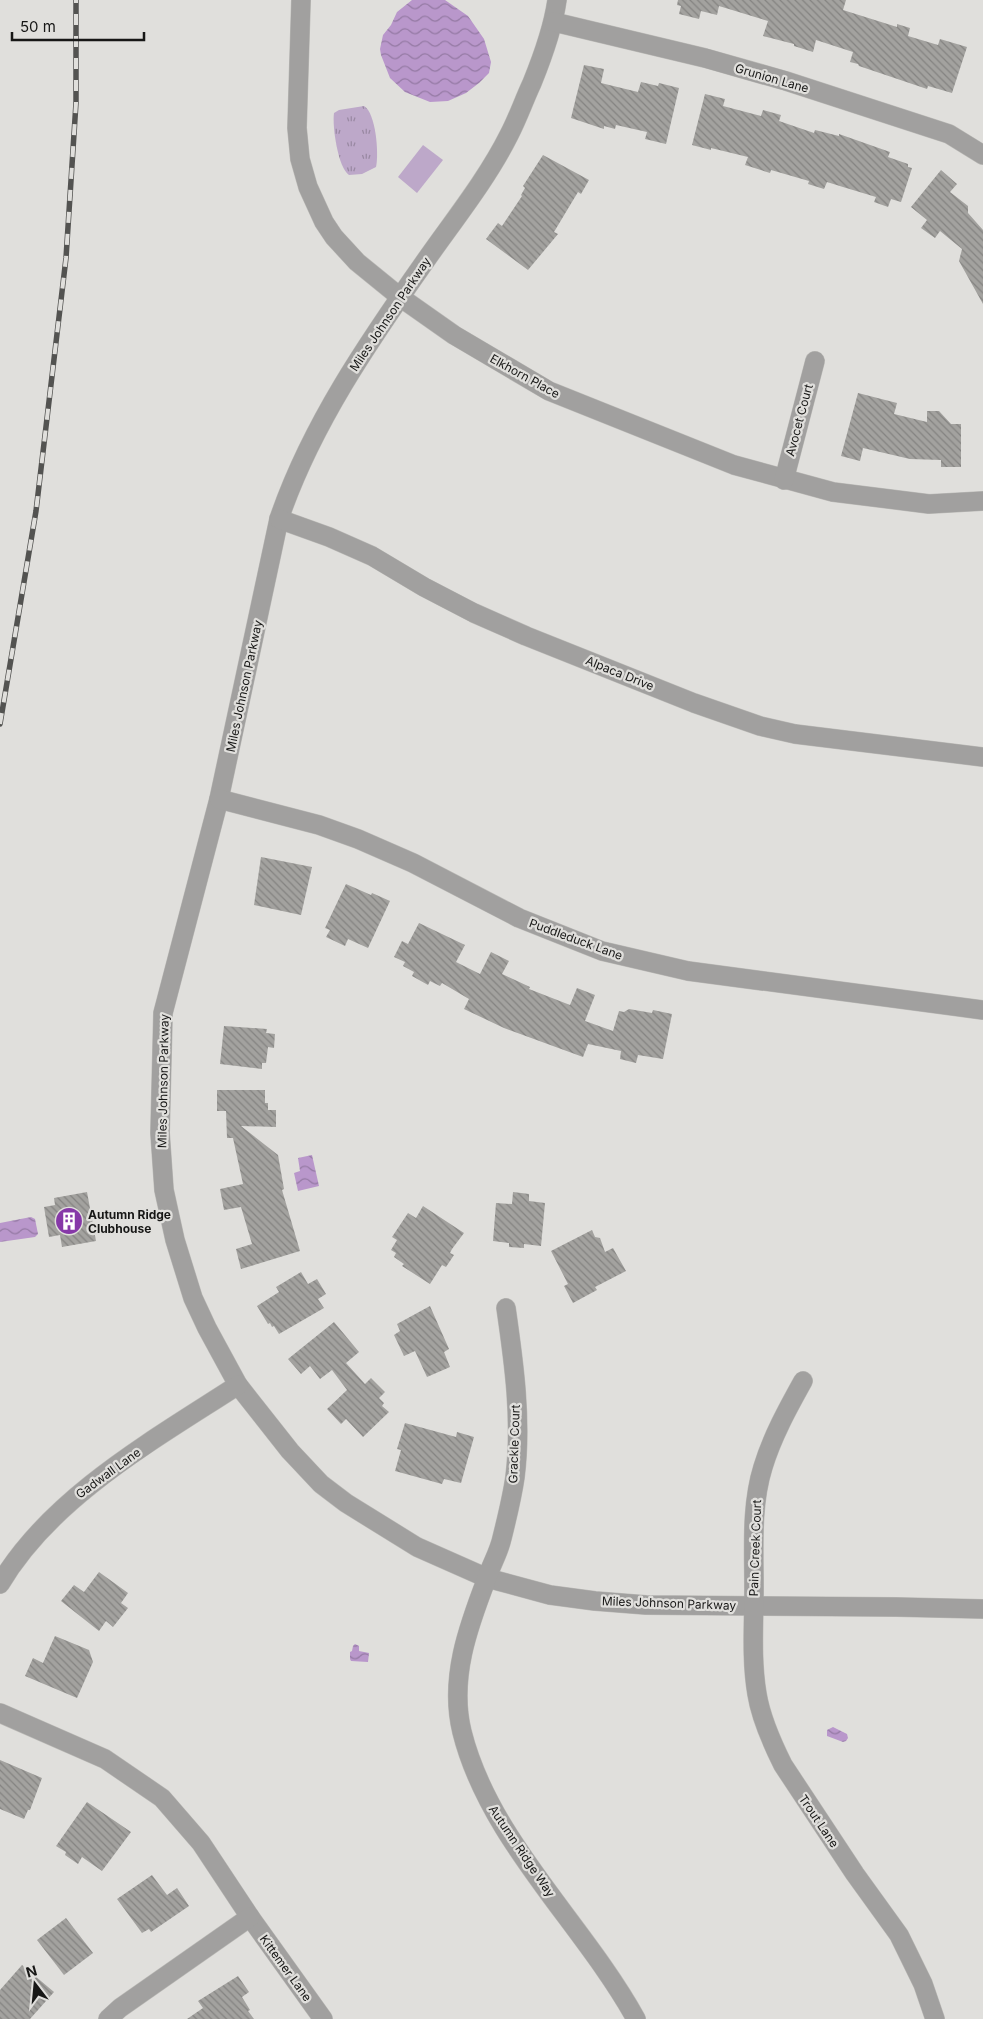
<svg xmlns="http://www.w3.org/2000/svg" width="983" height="2019" viewBox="0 0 983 2019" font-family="Inter,sans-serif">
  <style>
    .green { fill: #bda8c9 }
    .park { fill: url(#park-tufts) }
    .water { fill: url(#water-waves) }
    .building { fill: url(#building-back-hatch) }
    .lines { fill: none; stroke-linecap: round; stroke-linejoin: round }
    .minor-casing { stroke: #bcbbb8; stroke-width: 20 }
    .minor { stroke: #a1a09f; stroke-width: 19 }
    .rail-casing { stroke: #535351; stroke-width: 5.5 }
    .rail { stroke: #e0dfdc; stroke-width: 4; stroke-dasharray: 11; stroke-linecap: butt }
    .labels { text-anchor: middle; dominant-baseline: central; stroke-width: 4.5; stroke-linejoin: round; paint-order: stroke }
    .street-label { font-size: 12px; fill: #171716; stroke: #e0dfdc }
    .poi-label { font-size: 12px; font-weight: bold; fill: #171716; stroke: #e0dfdc; text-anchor: start }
  </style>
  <defs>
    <pattern id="park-tufts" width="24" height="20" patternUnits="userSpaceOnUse" patternTransform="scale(1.25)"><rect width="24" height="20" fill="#bda8c9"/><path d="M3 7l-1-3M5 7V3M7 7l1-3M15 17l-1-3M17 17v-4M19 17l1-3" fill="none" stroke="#9988a2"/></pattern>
    <pattern id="water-waves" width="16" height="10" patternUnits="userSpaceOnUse" patternTransform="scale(1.25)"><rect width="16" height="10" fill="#b997cb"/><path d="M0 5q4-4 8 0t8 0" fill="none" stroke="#957aa4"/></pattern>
    <pattern id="building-back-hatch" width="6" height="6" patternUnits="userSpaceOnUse" patternTransform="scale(1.25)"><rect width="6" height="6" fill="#a3a29f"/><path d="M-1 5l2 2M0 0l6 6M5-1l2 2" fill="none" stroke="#848381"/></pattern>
  </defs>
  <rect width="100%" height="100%" fill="#e0dfdc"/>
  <polygon class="green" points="423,145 443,160 417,193 398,177"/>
  <path class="park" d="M364 106C376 113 379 154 376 167L362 174 349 175C338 168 332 126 334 113L339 110Z"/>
  <g class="water">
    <polygon points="412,0 445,0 468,16 484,39 491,62 489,73 479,83 466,93 448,101 430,102 405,92 390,78 381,55 380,49 383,35 391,25 397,12"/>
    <polygon points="312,1155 319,1186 298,1191 294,1173 300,1171 298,1158"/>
    <polygon points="31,1217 35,1219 38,1234 35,1237 0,1242 0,1223"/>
    <polygon points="355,1644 359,1646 359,1651 369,1653 368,1662 351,1661 350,1659 350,1652 352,1651 353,1646"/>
    <polygon points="833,1727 847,1734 848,1738 846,1741 843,1742 827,1736 827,1730"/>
  </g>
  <g class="building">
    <polygon points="678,0 846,0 843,10 897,27 897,24 910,28 908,36 938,45 940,39 967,47 952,93 928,86 927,89 859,66 858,64 850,62 853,52 816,40 813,52 794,46 794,44 763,36 768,21 719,6 717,15 701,11 699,19 679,14 681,6 677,5"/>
    <polygon points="584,65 604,69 601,83 638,92 641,82 658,86 659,83 679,88 666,144 645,139 647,132 616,125 615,129 604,126 604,129 571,118"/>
    <polygon points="705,94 725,99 723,106 761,116 763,110 781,115 779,121 814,133 815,130 839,136 839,134 890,152 888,157 908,164 908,167 912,168 901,202 891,199 888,207 874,202 876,197 843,187 827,182 824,189 808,184 809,181 771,170 770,173 745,165 748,157 711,148 711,150 692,145"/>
    <polygon points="543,155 589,180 581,194 578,192 554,232 558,234 528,270 486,239 498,223 502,226 522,196 521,195 525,188 523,186"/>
    <polygon points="941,170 957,184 950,192 968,206 968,213 983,230 983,304 959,261 962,249 940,231 935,238 921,228 927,220 911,207"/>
    <polygon points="858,393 897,403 894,414 927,422 927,411 939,411 951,424 961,424 961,467 941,467 941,460 910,459 863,448 860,461 841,456"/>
    <polygon points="261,857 312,867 301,915 254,905"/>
    <polygon points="346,884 371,895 372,893 390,901 368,948 348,939 345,946 326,937 330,930 325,928"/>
    <polygon points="419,923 465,945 456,962 480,974 491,952 509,961 502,974 530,987 529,989 570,1005 577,988 595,995 585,1021 613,1031 619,1011 624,1012 629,1009 652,1013 653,1010 672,1014 663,1059 638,1055 636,1063 620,1059 621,1051 588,1044 583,1057 504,1028 464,1009 469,999 442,983 440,986 430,981 428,985 412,976 414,972 403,966 405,962 394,957 402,941 408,944"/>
    <polygon points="224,1026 267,1029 266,1033 275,1034 274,1048 268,1047 266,1063 262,1063 262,1069 220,1064"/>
    <polygon points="217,1090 265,1090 265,1103 268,1103 268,1110 276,1110 276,1127 241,1126 278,1155 284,1189 282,1190 300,1251 241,1269 236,1249 252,1244 241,1207 224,1210 220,1189 243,1184 233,1138 227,1138 226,1111 217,1111"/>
    <polygon points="87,1192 96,1241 62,1247 60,1235 49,1237 44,1207 55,1205 54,1198"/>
    <polygon points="513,1192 529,1194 529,1201 545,1203 541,1246 524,1244 524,1248 509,1247 509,1243 493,1241 496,1203 512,1204"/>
    <polygon points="423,1206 464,1233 452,1249 450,1253 454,1255 446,1267 442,1265 430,1284 402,1266 404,1264 394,1257 396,1253 391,1250 397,1240 392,1237 408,1213 416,1218"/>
    <polygon points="592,1230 595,1237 600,1238 605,1252 613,1248 626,1271 595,1287 597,1290 573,1303 564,1286 568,1284 551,1251"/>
    <polygon points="301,1272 308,1284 317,1279 326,1294 318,1299 324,1308 279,1334 274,1326 272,1327 270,1323 268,1324 257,1306 279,1292 276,1287"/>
    <polygon points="430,1306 449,1349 444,1352 450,1367 427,1377 415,1351 404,1356 394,1335 400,1331 397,1324"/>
    <polygon points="334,1322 359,1352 346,1363 365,1384 371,1378 385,1392 379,1398 384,1403 382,1406 389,1412 363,1437 346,1419 341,1424 327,1409 347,1390 332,1370 320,1379 310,1366 301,1374 288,1359"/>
    <polygon points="405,1423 456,1437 457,1432 474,1437 461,1483 444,1479 442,1484 395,1471 401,1450 397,1449"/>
    <polygon points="99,1572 128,1593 121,1603 128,1608 113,1627 106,1621 99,1631 61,1601 74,1585 84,1592"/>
    <polygon points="55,1636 89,1650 93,1662 77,1698 25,1676 33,1658 43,1663"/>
    <polygon points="0,1760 42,1778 30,1810 28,1810 24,1819 0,1809"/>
    <polygon points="87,1802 131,1832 102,1871 82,1857 78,1864 65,1855 66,1852 56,1846"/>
    <polygon points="152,1875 167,1895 177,1888 189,1906 151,1932 149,1929 142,1933 117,1899"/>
    <polygon points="66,1918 93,1953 64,1975 37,1940"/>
    <polygon points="22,1965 54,1992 30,2019 0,2019 0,1990"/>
    <polygon points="238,1976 249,1992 242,1997 250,2010 248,2011 254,2019 187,2019 203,2008 198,2001"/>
  </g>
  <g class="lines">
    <g class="minor-casing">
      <g id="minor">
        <polyline points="301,0 297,128 300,159 308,187 324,222 334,237 357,262 400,297 454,335 549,391 734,465 833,492 929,504 983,501"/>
        <path d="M557 0C553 29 543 56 532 83 524 100 518 118 509 135 487 179 454 220 426 260 369 341 311 425 279 519L219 799 163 1013 160 1133 164 1190 175 1240 193 1298 207 1328 238 1385 290 1451 321 1484 346 1503 417 1547 487 1578 550 1595 595 1601 646 1605 896 1607 983 1609"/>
        <polyline points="554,22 705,58 786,81 949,134 983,155"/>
        <polyline points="784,480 815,361"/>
        <polyline points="279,519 329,537 372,556 424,587 474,613 526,636 694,703 760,726 795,734 983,757"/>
        <polyline points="219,799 319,825 358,839 413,863 519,918 602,951 688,971 983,1010"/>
        <path d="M506 1308C514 1363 522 1421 515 1477 512 1498 507 1518 502 1538 499 1552 491 1565 487 1578 468 1627 449 1679 462 1732 489 1840 583 1923 636 2019"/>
        <path d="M803 1381C788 1408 772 1437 763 1467 751 1505 754 1548 754 1588 754 1623 751 1659 757 1694 761 1719 772 1743 783 1765L855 1874 899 1935 923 1984 935 2019"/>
        <path d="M0 1584C51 1497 155 1439 238 1385"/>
        <polyline points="0,1713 105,1759 162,1798 201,1843 250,1917 323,2019"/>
        <polyline points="108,2019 120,2008 250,1917"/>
      </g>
    </g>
    <use href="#minor" class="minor"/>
    <g class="rail-casing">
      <polyline id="rail" points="0,724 36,511 66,258 76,103 76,0"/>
    </g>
    <use href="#rail" class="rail"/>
  </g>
  <defs>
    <g id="building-disc" transform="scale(1.4375)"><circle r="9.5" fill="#8638a8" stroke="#e0dfdc"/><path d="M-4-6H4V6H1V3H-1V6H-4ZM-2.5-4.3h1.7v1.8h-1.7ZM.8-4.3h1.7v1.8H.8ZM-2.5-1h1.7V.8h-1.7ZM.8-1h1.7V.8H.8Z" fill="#fff"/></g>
  </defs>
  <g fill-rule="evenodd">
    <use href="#building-disc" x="69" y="1221"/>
  </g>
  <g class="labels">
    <g class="street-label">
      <text transform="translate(772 78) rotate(16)">Grunion Lane</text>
      <text transform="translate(390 314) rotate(-56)">Miles Johnson Parkway</text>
      <text transform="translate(525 376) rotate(29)">Elkhorn Place</text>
      <text transform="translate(799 420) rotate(-75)">Avocet Court</text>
      <text transform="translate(620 673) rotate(22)">Alpaca Drive</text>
      <text transform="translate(244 686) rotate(-78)">Miles Johnson Parkway</text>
      <text transform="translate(576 939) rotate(20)">Puddleduck Lane</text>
      <text transform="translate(163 1081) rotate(-89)">Miles Johnson Parkway</text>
      <text transform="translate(514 1444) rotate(-88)">Grackle Court</text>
      <text transform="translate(108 1473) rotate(-36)">Gadwall Lane</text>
      <text transform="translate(755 1548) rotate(-88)">Pain Creek Court</text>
      <text transform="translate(669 1603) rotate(2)">Miles Johnson Parkway</text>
      <text transform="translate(819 1821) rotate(56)">Trout Lane</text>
      <text transform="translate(522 1851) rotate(56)">Autumn Ridge Way</text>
      <text transform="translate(286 1968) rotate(54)">Kittemer Lane</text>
    </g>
    <g class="poi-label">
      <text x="88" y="1214">Autumn Ridge<tspan x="88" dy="14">Clubhouse</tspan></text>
    </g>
  </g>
  <g transform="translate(35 1984) rotate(344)" stroke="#e0dfdc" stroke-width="4" paint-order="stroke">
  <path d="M0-4L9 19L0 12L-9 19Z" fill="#171716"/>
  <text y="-8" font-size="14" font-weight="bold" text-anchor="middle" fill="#171716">N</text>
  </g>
  <path d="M12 32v8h132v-8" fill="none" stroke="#171716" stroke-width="2.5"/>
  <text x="20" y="32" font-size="15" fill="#171716" stroke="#e0dfdc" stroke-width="4" paint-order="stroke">50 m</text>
</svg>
